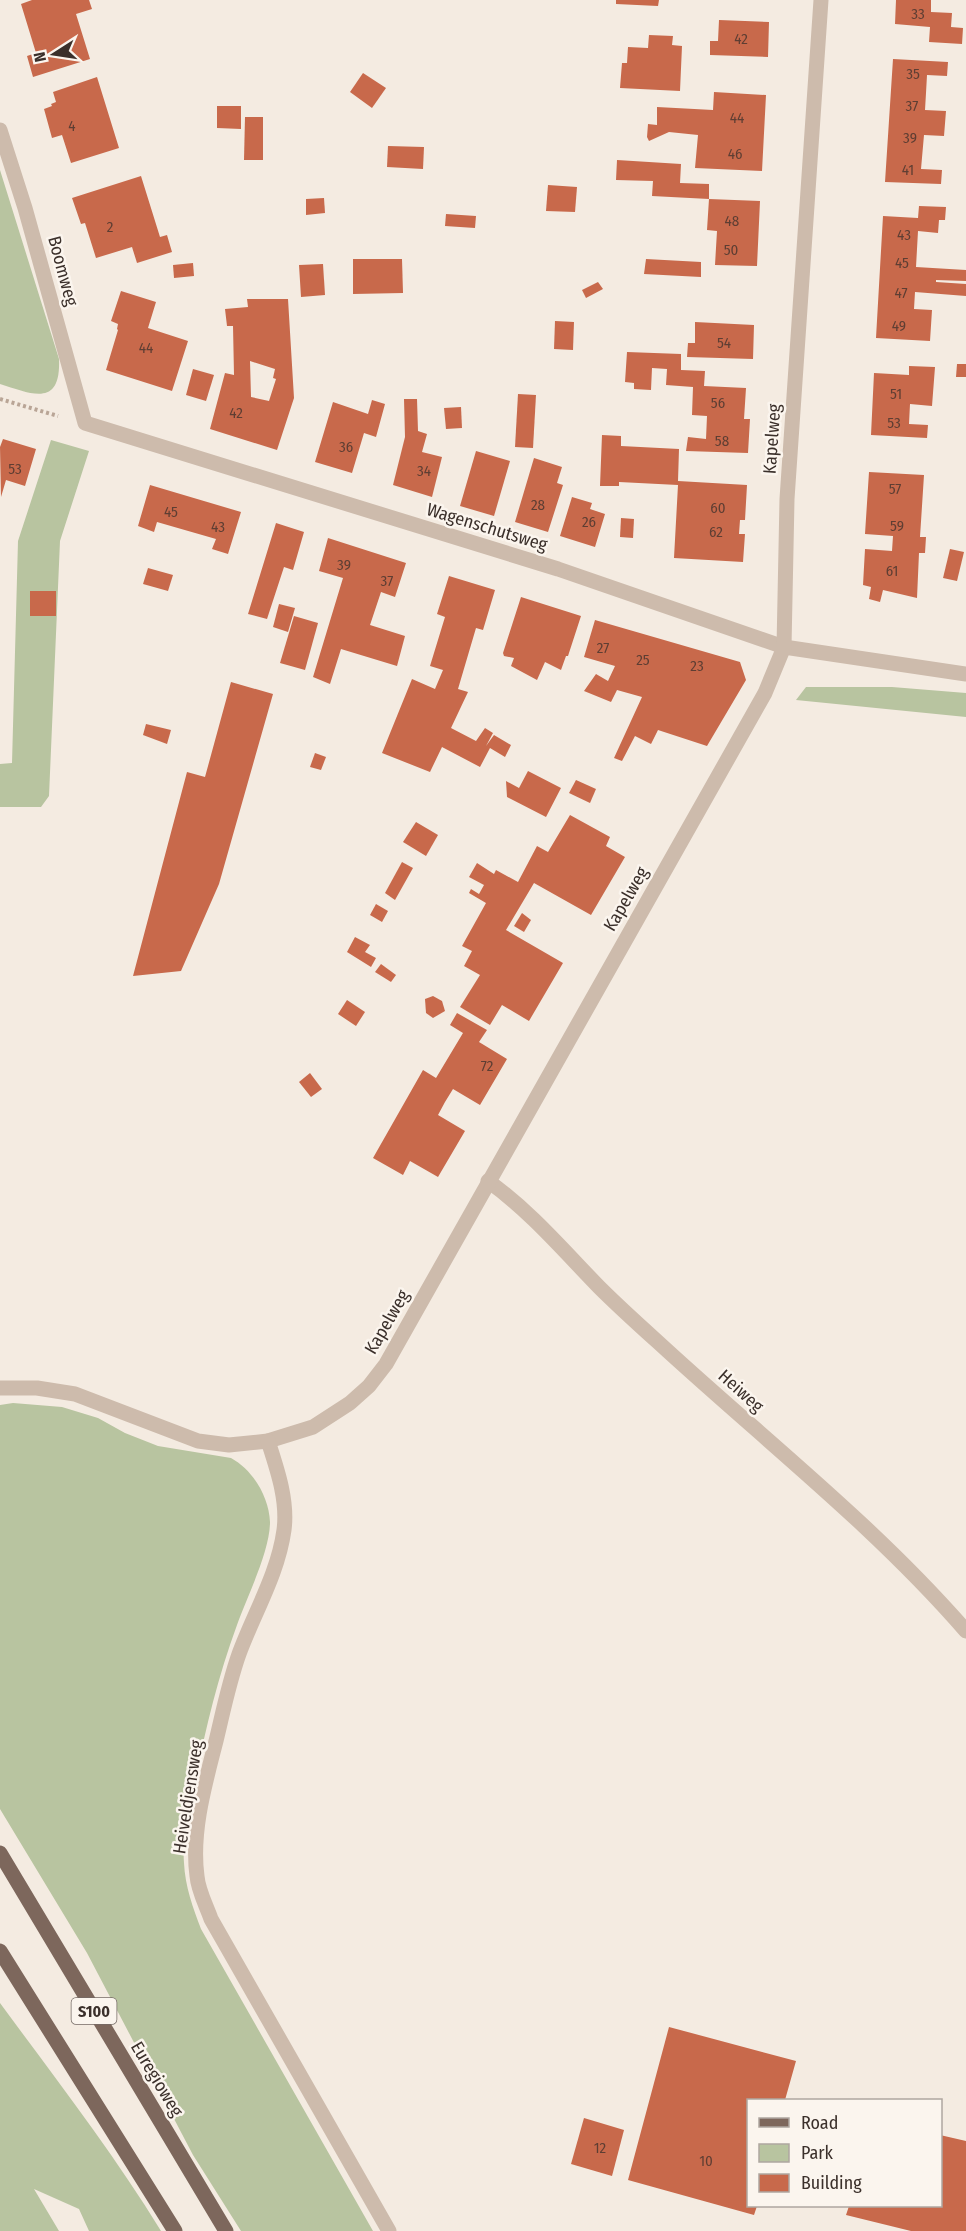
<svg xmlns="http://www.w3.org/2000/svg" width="966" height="2231" viewBox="0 0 966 2231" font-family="'Fira Sans Condensed',sans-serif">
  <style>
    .green { fill: #b8c4a0 }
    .building { fill: #c8694b; fill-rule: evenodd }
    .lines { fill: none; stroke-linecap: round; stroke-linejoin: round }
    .path { stroke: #b9a596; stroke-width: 4; stroke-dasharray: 3 3; stroke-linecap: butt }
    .minor { stroke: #cdbbac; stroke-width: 15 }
    .major { stroke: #7d675c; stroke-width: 15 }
    .labels { text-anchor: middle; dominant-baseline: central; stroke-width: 5; stroke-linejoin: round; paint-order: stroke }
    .number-label { font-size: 15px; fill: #5e3e33 }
    .shield { fill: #fbf5ee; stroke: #756b66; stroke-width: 1.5 }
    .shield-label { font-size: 16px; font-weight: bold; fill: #3b302b }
    .street-label { font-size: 18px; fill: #3b302b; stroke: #fbf5ee }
  </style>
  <rect width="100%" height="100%" fill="#f4ebe1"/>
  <g class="green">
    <path d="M0 170 59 359C61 408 32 394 0 384Z"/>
    <polygon points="51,440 89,451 60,541 49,796 41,807 0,807 0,764 12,763 18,541"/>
    <polygon points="806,687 892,687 966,693 966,717 796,700"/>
    <path d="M13 1403 62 1407 98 1418 125 1433 158 1446 231 1458C253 1470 269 1497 270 1522 270 1551 247 1597 237 1625 217 1679 204 1735 193 1792 189 1815 182 1839 184 1863 185 1886 193 1908 201 1929L373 2231H241L193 2155 87 1953 0 1809V1405Z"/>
    <path d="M0 2003C55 2078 112 2151 161 2231H89L79 2209 34 2189 59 2231H0Z"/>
  </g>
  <g class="building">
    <polygon points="32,0 89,0 92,9 76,14 90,59 33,77 27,56 36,53 21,4"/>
    <polygon points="616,0 659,0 658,6 616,4"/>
    <polygon points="896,0 931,0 931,12 952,13 951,27 963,28 962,44 929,42 930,27 895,24"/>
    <polygon points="719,20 769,22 768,57 710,55 710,41 718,41"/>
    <polygon points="649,35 673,36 672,45 682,46 680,91 620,88 622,63 627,63 628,47 648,48"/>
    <polygon points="893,59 948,62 947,76 927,75 926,93 925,110 946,111 944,136 924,135 921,169 942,170 941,184 885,182"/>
    <polygon points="363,73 386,88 372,108 350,92"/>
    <polygon points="97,77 119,148 71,163 62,135 52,138 44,109 52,106 51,104 56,102 53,92"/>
    <polygon points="714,92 766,95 762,171 695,168 698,135 669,132 649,141 647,137 648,124 657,125 657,107 713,110"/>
    <polygon points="217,106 241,106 241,129 217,128"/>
    <polygon points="245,117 263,117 263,160 244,160"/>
    <polygon points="388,146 424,147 423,169 387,167"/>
    <polygon points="617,160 681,164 680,183 709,184 709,199 652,196 653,181 616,180"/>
    <polygon points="141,176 160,237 167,235 172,252 137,263 132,247 96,258 85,223 81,224 72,198"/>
    <polygon points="548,185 577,187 575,212 546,211"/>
    <polygon points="324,198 325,213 306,215 306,199"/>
    <polygon points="709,199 760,201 757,266 715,265 717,231 707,230"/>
    <polygon points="919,206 946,207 945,220 939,220 938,233 918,231 916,267 966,270 966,281 936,280 936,282 966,284 966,296 915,292 914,309 932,310 930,341 876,338 883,216 918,218"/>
    <polygon points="446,214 476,216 475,228 445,226"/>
    <polygon points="353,259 402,259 403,293 353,294"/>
    <polygon points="646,259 701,262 701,277 644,274"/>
    <polygon points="193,263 194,276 174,278 173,265"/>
    <polygon points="323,264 325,295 301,297 299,265"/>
    <polygon points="598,282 603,289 586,298 582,290"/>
    <polygon points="121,291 156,302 148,328 188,341 172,391 106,370 118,330 117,329 118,324 111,321"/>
    <path d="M247 299H288L294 398 277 450 210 429 225 373 234 375 233 326H227L225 309 248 307ZM250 361 275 369 273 378 276 379 269 401 251 397Z"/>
    <polygon points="555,321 574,322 573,350 554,349"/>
    <polygon points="695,322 754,325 753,359 687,357 688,343 695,343"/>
    <polygon points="627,352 681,354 681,370 705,371 704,386 746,388 744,419 750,419 748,453 686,451 688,437 706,439 707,416 692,415 693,387 666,385 667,369 652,368 651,390 634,389 634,383 625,382"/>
    <polygon points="957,364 966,364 966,377 956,377"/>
    <polygon points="909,366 935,367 932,406 910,404 909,424 928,425 927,438 871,435 874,373 909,375"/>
    <polygon points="193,369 214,375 206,401 186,395"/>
    <polygon points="518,394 536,395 533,448 515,447"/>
    <polygon points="404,399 417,399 418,431 427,434 422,452 442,457 432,497 393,485 405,437"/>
    <polygon points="372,400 385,404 376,437 364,433 352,473 315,462 333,402 368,414"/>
    <polygon points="461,407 462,428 446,429 444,408"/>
    <polygon points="602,435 621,436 621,446 679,449 678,481 747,485 745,520 740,520 739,534 745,534 743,562 674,558 678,485 619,482 619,486 600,486"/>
    <polygon points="3,439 36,449 25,486 6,480 1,497 0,447"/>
    <polygon points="476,451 510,461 494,516 460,506"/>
    <polygon points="534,458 562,467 557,483 563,485 548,532 515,522"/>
    <polygon points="869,472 924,475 920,537 926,537 925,553 919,553 917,598 883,590 880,602 869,599 871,587 863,585 865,549 892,551 893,536 865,534"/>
    <polygon points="150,485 241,512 228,554 212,549 216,539 157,522 154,532 138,526"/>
    <polygon points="572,497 592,503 590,509 605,514 595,547 560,536"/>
    <polygon points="621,518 634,519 633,538 620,537"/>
    <polygon points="276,523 304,532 293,570 284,567 267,619 248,614"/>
    <polygon points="328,538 406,563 395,597 381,592 370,625 405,636 397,666 341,649 330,684 313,677 343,578 319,571"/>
    <polygon points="950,549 964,552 957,581 943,578"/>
    <polygon points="148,568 173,575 168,591 143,584"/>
    <polygon points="449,576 495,590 483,630 476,628 458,689 468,692 451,728 476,741 485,728 493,733 486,746 494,735 511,745 505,757 490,748 480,767 442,747 430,772 382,753 412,679 435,689 443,670 430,666 445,617 437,614"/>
    <rect x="30" y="591" width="26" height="25"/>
    <polygon points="521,597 581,616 568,656 566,656 561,670 545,662 537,680 511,666 514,658 504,656 503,653"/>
    <polygon points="279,604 295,608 288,632 273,627"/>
    <polygon points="294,616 318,623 305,670 280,663"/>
    <polygon points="595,620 740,662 746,680 707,746 658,730 651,744 635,736 622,761 614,758 642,697 617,690 611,702 584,691 596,674 608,681 615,666 584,657"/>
    <polygon points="231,682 273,694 219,884 181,971 133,976 187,772 205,777"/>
    <polygon points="146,724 171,730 167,744 143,735"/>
    <polygon points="315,753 326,757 321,770 310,767"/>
    <polygon points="528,771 561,788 546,817 507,797 506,781 519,788"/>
    <polygon points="576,780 596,789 590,803 569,793"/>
    <polygon points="570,815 610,837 606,846 625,857 591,915 534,883 506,930 563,963 529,1021 502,1005 490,1025 460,1007 480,975 464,966 472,951 462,946 486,903 469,893 471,889 479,894 484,885 469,877 477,863 494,874 496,870 518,882 537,846 548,852"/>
    <polygon points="416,822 438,835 426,856 403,842"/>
    <polygon points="402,862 413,868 395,900 385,893"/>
    <polygon points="376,904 388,911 382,922 370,915"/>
    <polygon points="522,913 531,920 524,932 514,926"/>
    <polygon points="355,937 370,945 365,952 376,958 371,967 347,952"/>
    <polygon points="381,964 396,975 391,982 375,972"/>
    <polygon points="433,996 442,1001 445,1011 433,1018 426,1013 425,999"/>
    <polygon points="347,1000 365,1012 356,1026 338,1014"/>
    <polygon points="457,1013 487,1030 479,1042 507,1059 480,1105 453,1089 445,1102 438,1115 465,1131 438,1177 410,1161 403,1175 373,1158 423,1070 436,1078 463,1033 450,1025"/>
    <polygon points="310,1073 322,1089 311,1097 299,1082"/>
    <polygon points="669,2027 796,2061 785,2100 748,2100 748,2206 757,2206 754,2215 628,2180"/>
    <polygon points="584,2118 624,2130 612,2176 571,2164"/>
    <polygon points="940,2135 966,2141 966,2231 911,2231 846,2215 849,2206 940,2206"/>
  </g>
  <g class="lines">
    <polyline class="path" points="0,399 58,416"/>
    <g class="minor">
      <polyline points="0,130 25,208 85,423 558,569 784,647 966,674"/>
      <path d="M488 1181C530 1211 563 1250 599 1287 618 1306 639 1325 659 1343 762 1438 874 1525 966 1631"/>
      <polyline points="0,1388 37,1388 75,1394 198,1441 229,1445 268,1441 313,1427 350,1403 369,1386 386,1364 765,693 784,647 787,499 821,0"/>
      <path d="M268 1441C277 1469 288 1500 284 1530 278 1574 254 1613 239 1654 229 1682 223 1712 216 1741 205 1784 191 1832 197 1876 198 1890 206 1905 211 1919L389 2231"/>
    </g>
    <g class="major">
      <polyline points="0,1853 226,2231"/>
      <polyline points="0,1951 175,2231"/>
    </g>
  </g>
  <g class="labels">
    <g class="number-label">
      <text x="918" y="14">33</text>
      <text x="741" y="39">42</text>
      <text x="913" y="74">35</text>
      <text x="912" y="106">37</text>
      <text x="737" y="118">44</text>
      <text x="72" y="126">4</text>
      <text x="910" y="138">39</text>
      <text x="735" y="154">46</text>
      <text x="908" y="170">41</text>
      <text x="732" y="221">48</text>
      <text x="110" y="227">2</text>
      <text x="904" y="235">43</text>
      <text x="731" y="250">50</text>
      <text x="902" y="263">45</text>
      <text x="901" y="293">47</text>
      <text x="899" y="326">49</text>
      <text x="724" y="343">54</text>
      <text x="146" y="348">44</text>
      <text x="896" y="394">51</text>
      <text x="718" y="403">56</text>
      <text x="236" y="413">42</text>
      <text x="894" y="423">53</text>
      <text x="722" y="441">58</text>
      <text x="346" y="447">36</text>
      <text x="15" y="469">53</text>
      <text x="424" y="471">34</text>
      <text x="895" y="489">57</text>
      <text x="538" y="505">28</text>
      <text x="718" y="508">60</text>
      <text x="171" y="512">45</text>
      <text x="589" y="522">26</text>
      <text x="897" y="526">59</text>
      <text x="218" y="527">43</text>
      <text x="716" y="532">62</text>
      <text x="344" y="565">39</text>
      <text x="892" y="571">61</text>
      <text x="387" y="581">37</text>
      <text x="603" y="648">27</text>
      <text x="643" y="660">25</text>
      <text x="697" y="666">23</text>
      <text x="487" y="1066">72</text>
      <text x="600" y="2148">12</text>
      <text x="706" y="2161">10</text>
    </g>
    <rect class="shield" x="71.5" y="1998" width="45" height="26" rx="4.5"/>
    <g class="shield-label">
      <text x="94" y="2011">S100</text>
    </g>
    <g class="street-label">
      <text transform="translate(63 271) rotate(75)">Boomweg</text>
      <text transform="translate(772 439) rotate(-86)">Kapelweg</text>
      <text transform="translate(487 527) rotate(17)">Wagenschutsweg</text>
      <text transform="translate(626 899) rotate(-60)">Kapelweg</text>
      <text transform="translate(387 1322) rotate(-60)">Kapelweg</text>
      <text transform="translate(741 1391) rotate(42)">Heiweg</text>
      <text transform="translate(188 1797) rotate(-81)">Heiveldjensweg</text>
      <text transform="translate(157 2079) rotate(59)">Euregioweg</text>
    </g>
  </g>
  <rect x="747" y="2099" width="195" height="108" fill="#fbf5ee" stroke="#aea6a0" stroke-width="1.5"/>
  <rect x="759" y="2118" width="30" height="9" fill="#7d675c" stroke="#aea6a0" stroke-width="1.5"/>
  <text x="801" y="2129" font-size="18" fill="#3b302b">Road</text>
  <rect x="759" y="2144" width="30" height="18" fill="#b8c4a0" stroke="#aea6a0" stroke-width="1.5"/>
  <text x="801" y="2159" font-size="18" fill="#3b302b">Park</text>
  <rect x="759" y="2174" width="30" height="18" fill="#c8694b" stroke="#aea6a0" stroke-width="1.5"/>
  <text x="801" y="2189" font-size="18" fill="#3b302b">Building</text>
  <g transform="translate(54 54) rotate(258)" stroke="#fbf5ee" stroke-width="4.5" paint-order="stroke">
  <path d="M0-4.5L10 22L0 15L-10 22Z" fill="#3b302b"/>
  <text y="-9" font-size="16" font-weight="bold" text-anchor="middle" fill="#3b302b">N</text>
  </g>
</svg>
